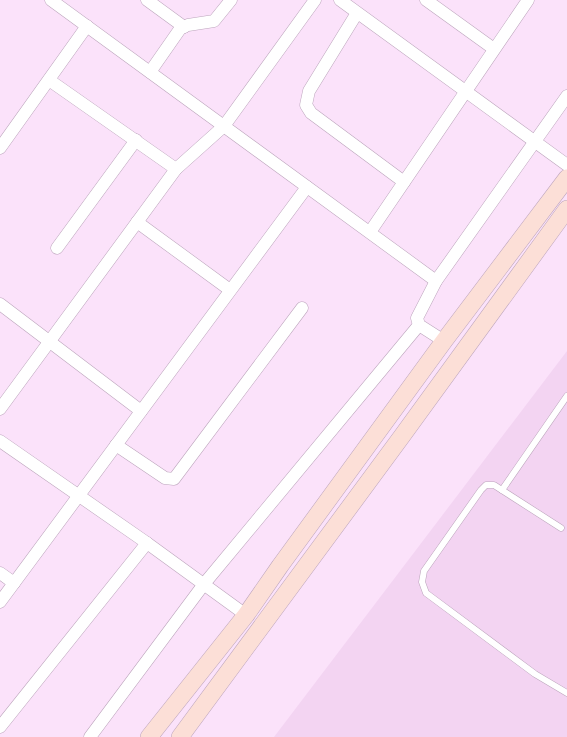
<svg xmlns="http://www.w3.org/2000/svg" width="567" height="737" viewBox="0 0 567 737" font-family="Commissioner,sans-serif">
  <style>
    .built { fill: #f3d4f2 }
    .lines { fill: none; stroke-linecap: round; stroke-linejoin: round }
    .lane-casing { stroke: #bca5bc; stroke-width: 7 }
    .street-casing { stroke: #bca5bc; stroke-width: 13 }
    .secondary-casing { stroke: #bca5bc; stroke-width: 18 }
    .lane { stroke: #fff; stroke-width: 6 }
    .street { stroke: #fff; stroke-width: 12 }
    .secondary { stroke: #fcdfd7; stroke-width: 17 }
  </style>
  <rect width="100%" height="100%" fill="#fbe2fa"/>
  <polygon class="built" points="567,351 567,737 274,737"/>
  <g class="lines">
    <g class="lane-casing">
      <g id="lane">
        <polyline points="502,490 567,396"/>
        <polyline points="561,528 494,485 486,485 481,490 424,571 422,582 426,593 535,674 567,693"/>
      </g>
    </g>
    <g class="street-casing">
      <g id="street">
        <polyline points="51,0 436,281"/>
        <polyline points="147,0 184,27"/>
        <polyline points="340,0 567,165"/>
        <polyline points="426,0 494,49"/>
        <polyline points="357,13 309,91 306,105 311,113 404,182"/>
        <polyline points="150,72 180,29 188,25 214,21 231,0"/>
        <polyline points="49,80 176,169"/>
        <polyline points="0,148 87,26"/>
        <polyline points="137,222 230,290"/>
        <polyline points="370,232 528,0"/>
        <polyline points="57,248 136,140"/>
        <polyline points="0,304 141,411"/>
        <polyline points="444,341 419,325 417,318 436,281 567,96"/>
        <polyline points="0,409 176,169 224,126 315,0"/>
        <polyline points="0,441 147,543 246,615"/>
        <polyline points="116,445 165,478 174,479 302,308"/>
        <polyline points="0,573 14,583"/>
        <polyline points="0,602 307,187"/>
        <polyline points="0,727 147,543"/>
        <polyline points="90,737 204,584 419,325"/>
      </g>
    </g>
    <g class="secondary-casing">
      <g id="secondary">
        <polyline points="149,737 246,615 280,566 444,341 567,178"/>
        <polyline points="180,737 402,436 567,209"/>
      </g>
    </g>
    <use href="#lane" class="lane"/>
    <use href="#street" class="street"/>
    <use href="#secondary" class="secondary"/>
  </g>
</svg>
